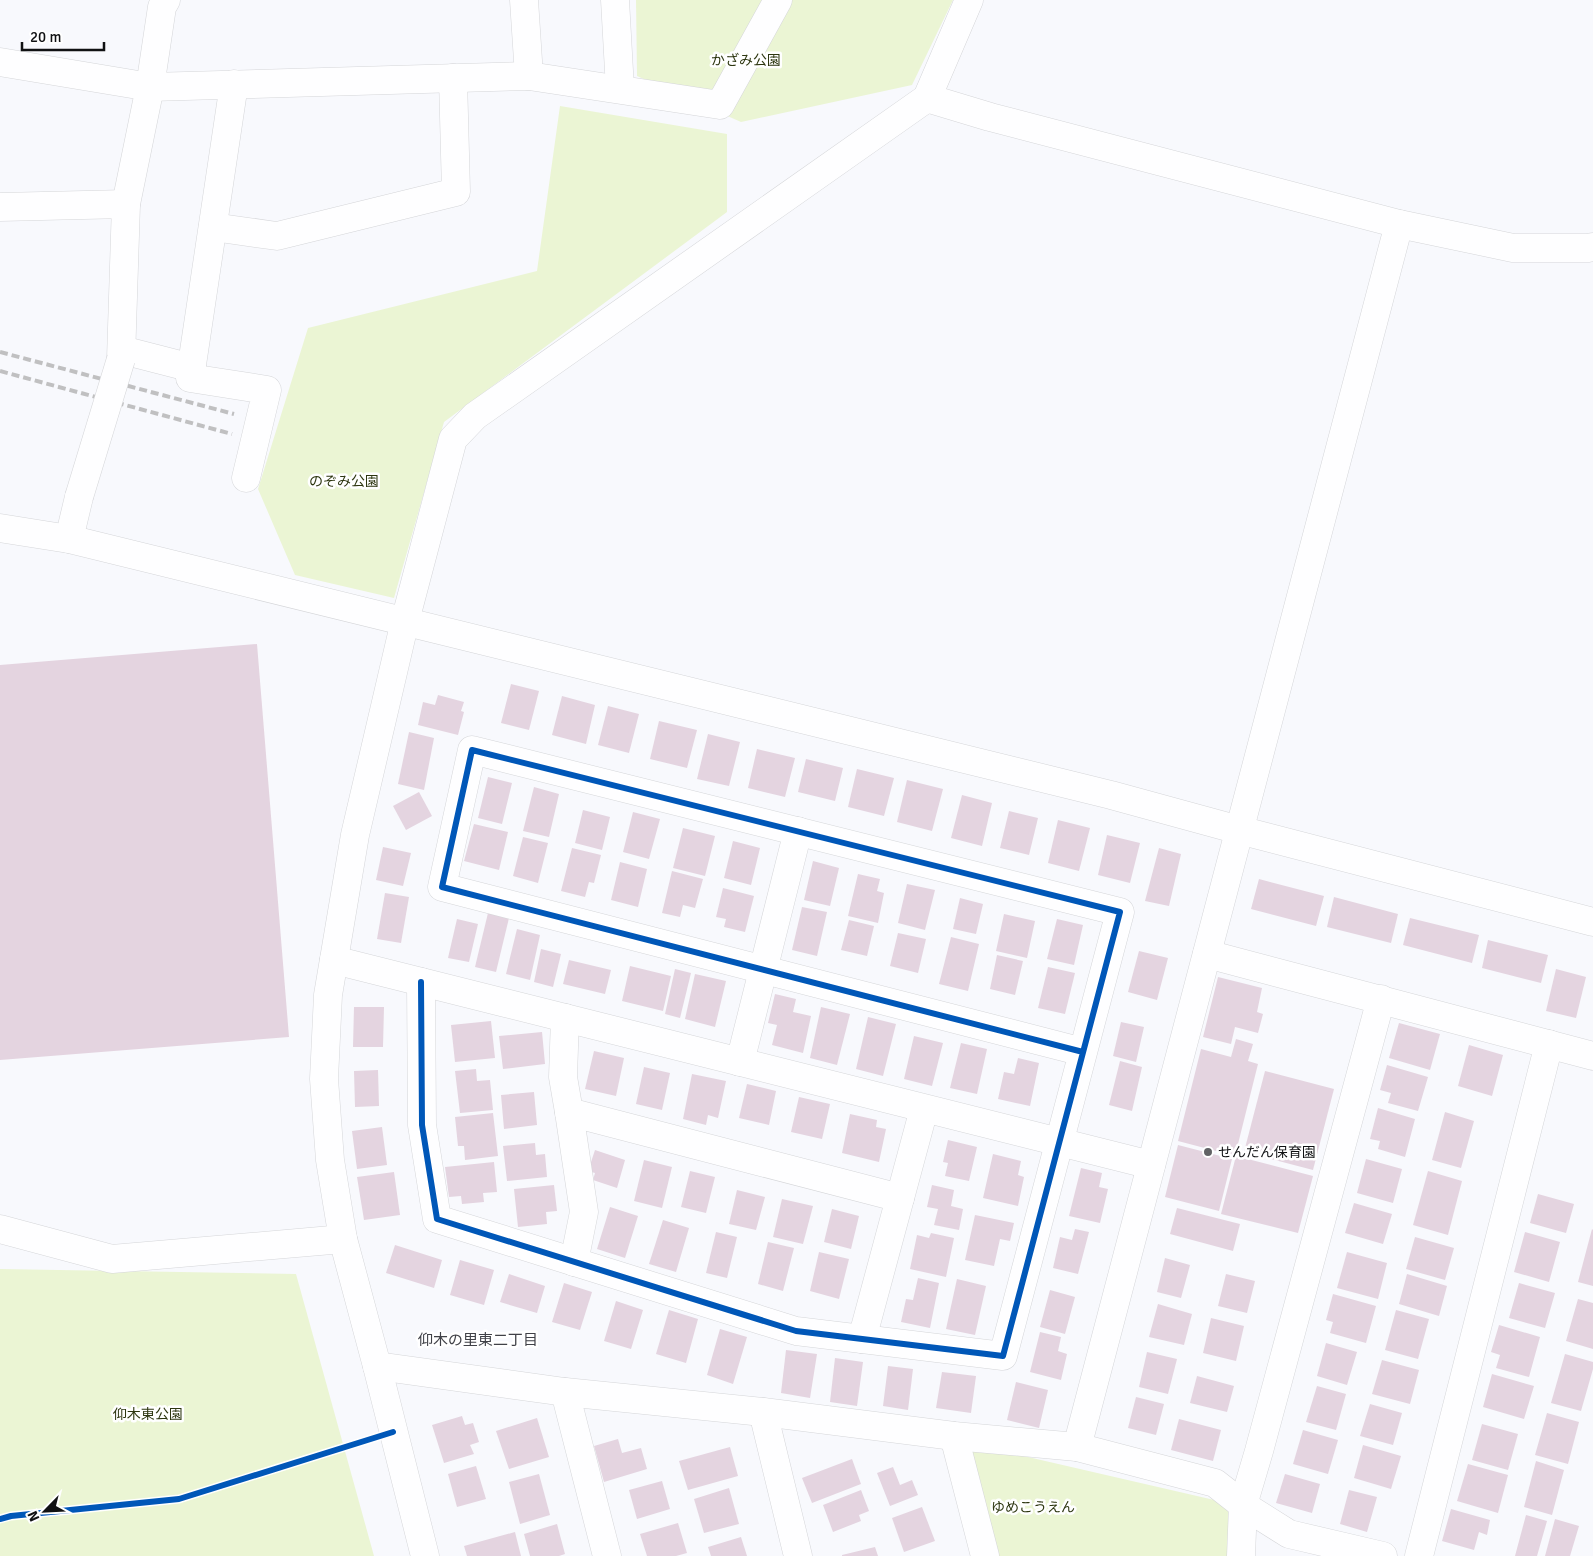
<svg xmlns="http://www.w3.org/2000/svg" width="1593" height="1556" viewBox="0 0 1593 1556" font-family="Signika,'Noto Sans JP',sans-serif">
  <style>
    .green { fill: #ebf5d4 }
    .building { fill: #e4d4e0 }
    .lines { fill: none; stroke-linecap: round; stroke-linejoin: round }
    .minor-casing { stroke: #d5d6d9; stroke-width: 29 }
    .minor { stroke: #fefeff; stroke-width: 28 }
    .rail { stroke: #c0c0c1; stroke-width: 4; stroke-dasharray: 8 4; stroke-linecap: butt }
    .minor-bridge-casing { stroke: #d5d6d9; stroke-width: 29; stroke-linecap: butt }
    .minor-bridge { stroke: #fefeff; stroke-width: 28 }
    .cycleway-casing { stroke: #fff; stroke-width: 9 }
    .cycleway { stroke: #0057b8; stroke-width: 6 }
    .poi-dot { fill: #616265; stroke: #fff; stroke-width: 2 }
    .labels { text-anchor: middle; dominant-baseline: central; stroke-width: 5; stroke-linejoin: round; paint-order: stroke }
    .park-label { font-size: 14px; fill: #2d3610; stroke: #fff }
    .poi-label { font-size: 14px; fill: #101113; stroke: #fff; text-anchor: start }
    .neighbourhood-label { font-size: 15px; fill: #404147; stroke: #fff }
  </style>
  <rect width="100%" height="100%" fill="#f8f9fd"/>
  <g class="green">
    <polygon points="636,0 953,0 912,85 741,122 637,76"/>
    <polygon points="560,106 727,134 727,212 444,422 394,598 295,575 258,489 308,328 537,271"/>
    <polygon points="0,1269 296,1274 374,1556 0,1556"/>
    <polygon points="967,1443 1236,1505 1232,1556 996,1556"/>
  </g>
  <g class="building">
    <polygon points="257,644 289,1037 0,1060 0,665"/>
    <polygon points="511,684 539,691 529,730 501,723"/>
    <polygon points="438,695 464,702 461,711 464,712 458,735 418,725 423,702 435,705"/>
    <polygon points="562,696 595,705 586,744 552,735"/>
    <polygon points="608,706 639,714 629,753 598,745"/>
    <polygon points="659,721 697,730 687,768 650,759"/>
    <polygon points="409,732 434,738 424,790 398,784"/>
    <polygon points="708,734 740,742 729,786 697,779"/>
    <polygon points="757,749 795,758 785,797 748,788"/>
    <polygon points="806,759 843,768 835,801 798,792"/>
    <polygon points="857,769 894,778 884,816 848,807"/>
    <polygon points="488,777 512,783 502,824 478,818"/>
    <polygon points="907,780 943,789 932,831 897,822"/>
    <polygon points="534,787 559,794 549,837 523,831"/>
    <polygon points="419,792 432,816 406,830 393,806"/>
    <polygon points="962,795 992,803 982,846 951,838"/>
    <polygon points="583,810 610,817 602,850 575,843"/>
    <polygon points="1009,811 1038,818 1029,855 1000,848"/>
    <polygon points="633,812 660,819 649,859 623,852"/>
    <polygon points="1058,820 1090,828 1079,871 1048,863"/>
    <polygon points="474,824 508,832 499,870 464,861"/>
    <polygon points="683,828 715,836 705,876 673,868"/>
    <polygon points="1107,835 1140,843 1130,883 1098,875"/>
    <polygon points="523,837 548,843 538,883 513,876"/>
    <polygon points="733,841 760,848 751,885 724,878"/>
    <polygon points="383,847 411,853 403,886 376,880"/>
    <polygon points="572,848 601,855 594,883 589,882 585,897 561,891"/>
    <polygon points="1159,848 1181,854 1169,906 1145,901"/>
    <polygon points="813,861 839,868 830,906 804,900"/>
    <polygon points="620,862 647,869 638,907 611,900"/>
    <polygon points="672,871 703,879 695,908 683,905 680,917 662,913"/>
    <polygon points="858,874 880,879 877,891 884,893 878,923 848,916"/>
    <polygon points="1259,879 1324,896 1316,926 1251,909"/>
    <polygon points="907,884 935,890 925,930 898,923"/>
    <polygon points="723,888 754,896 745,932 724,927 726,919 716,917"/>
    <polygon points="385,893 409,897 401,943 377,939"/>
    <polygon points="1334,897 1398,914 1391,943 1327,927"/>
    <polygon points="960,898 983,904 976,934 953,929"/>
    <polygon points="802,907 827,912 817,956 792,950"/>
    <polygon points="488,913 509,918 496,972 475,967"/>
    <polygon points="1004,914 1035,921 1027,958 996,951"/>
    <polygon points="1410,918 1479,935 1472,963 1403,945"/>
    <polygon points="457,919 478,924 469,962 448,958"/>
    <polygon points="1057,919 1083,925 1074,965 1047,959"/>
    <polygon points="849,920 874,926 867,956 841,950"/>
    <polygon points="517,929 540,935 530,980 506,974"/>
    <polygon points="898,933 926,939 918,973 890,966"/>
    <polygon points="951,937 979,944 968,991 939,984"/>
    <polygon points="1488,940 1548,955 1541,983 1482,968"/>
    <polygon points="541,949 561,954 553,987 534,982"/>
    <polygon points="1139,951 1168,958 1157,1000 1128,992"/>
    <polygon points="997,955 1023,961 1015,995 990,989"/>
    <polygon points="569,960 611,970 605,994 563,984"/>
    <polygon points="630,966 671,976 663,1011 622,1001"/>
    <polygon points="1048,967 1075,973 1065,1014 1038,1008"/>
    <polygon points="675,969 691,973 680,1018 665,1014"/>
    <polygon points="1556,969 1586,977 1576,1018 1546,1011"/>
    <polygon points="695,974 726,981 715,1027 685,1019"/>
    <polygon points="1218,977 1262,988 1257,1012 1263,1014 1258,1033 1235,1027 1231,1044 1203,1037"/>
    <polygon points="775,994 796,999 793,1012 811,1016 803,1053 772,1045 777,1025 768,1023"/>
    <polygon points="354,1007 384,1007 383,1047 353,1047"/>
    <polygon points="821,1007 850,1014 837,1065 810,1058"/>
    <polygon points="868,1017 896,1024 883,1076 856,1069"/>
    <polygon points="491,1021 495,1058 455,1062 451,1025"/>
    <polygon points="1121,1022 1144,1027 1136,1062 1113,1056"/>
    <polygon points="1399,1023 1440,1034 1430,1070 1389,1058"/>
    <polygon points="542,1032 545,1064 503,1069 499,1036"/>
    <polygon points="914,1036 943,1043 932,1086 904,1079"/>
    <polygon points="1236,1039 1253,1044 1248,1061 1258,1064 1235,1156 1178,1141 1201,1049 1231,1057"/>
    <polygon points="961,1043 987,1049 977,1094 950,1088"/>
    <polygon points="1469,1045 1503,1055 1492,1096 1458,1086"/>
    <polygon points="594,1051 624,1058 616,1096 585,1089"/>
    <polygon points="1018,1058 1039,1063 1030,1106 998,1099 1004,1072 1014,1074"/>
    <polygon points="1120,1061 1142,1067 1132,1111 1109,1105"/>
    <polygon points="1387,1065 1428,1077 1418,1111 1388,1103 1391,1093 1380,1090"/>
    <polygon points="644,1067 670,1073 662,1110 636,1104"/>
    <polygon points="476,1069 477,1081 490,1080 493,1110 460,1113 455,1071"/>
    <polygon points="378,1070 379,1106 355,1107 354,1071"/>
    <polygon points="1265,1071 1334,1089 1313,1170 1244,1152"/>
    <polygon points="692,1074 726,1081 718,1118 708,1115 706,1125 683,1119"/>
    <polygon points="747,1084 776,1091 769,1125 739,1118"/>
    <polygon points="534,1092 537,1125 504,1129 501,1095"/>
    <polygon points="799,1097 830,1104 822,1139 791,1132"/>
    <polygon points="1378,1108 1415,1119 1405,1157 1378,1149 1380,1141 1370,1139"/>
    <polygon points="1445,1112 1474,1121 1461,1168 1432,1160"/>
    <polygon points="493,1113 498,1156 465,1160 464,1146 458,1146 455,1117"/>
    <polygon points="850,1114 877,1120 876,1127 886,1129 879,1162 842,1153"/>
    <polygon points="382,1127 387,1165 357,1169 352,1131"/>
    <polygon points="948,1140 977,1147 969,1181 945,1176 948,1163 943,1162"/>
    <polygon points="535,1143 536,1155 545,1154 547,1177 507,1181 503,1146"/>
    <polygon points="1178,1145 1232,1159 1219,1211 1165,1197"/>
    <polygon points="595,1150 625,1160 617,1188 593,1180 595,1173 588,1171"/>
    <polygon points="993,1154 1021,1161 1018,1175 1024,1177 1018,1206 983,1198"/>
    <polygon points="1236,1156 1313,1176 1298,1233 1221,1214"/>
    <polygon points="1366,1159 1402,1169 1393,1203 1357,1193"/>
    <polygon points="644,1160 672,1167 662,1208 634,1201"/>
    <polygon points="494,1162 497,1192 483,1193 484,1202 462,1204 461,1196 449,1197 445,1167"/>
    <polygon points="1081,1168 1102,1173 1099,1187 1108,1189 1100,1223 1069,1216"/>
    <polygon points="690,1171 715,1177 706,1213 681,1207"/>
    <polygon points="1428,1171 1462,1181 1448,1235 1413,1225"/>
    <polygon points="394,1172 400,1215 364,1220 357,1177"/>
    <polygon points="554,1185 557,1211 546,1212 547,1224 518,1227 514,1189"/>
    <polygon points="932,1185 954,1190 951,1206 963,1209 959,1230 934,1225 938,1209 927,1207"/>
    <polygon points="737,1190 765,1197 756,1230 729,1224"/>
    <polygon points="1538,1194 1574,1204 1566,1233 1530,1223"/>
    <polygon points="782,1199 813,1206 803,1244 773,1237"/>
    <polygon points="1354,1203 1392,1214 1383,1244 1345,1233"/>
    <polygon points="610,1207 638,1216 625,1258 597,1249"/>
    <polygon points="1177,1208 1240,1224 1233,1251 1170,1234"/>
    <polygon points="832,1209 859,1216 851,1249 824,1242"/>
    <polygon points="975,1215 1014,1223 1010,1241 1000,1239 994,1266 965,1260"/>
    <polygon points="663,1220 689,1228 676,1272 649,1264"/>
    <polygon points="1075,1229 1089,1232 1078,1274 1053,1268 1060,1237 1072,1240"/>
    <polygon points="1592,1229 1593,1230 1593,1286 1578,1282"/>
    <polygon points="716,1232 737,1237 727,1278 706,1273"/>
    <polygon points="1525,1232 1560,1242 1549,1282 1514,1272"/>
    <polygon points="931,1233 954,1238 946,1277 910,1269 917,1235 929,1238"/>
    <polygon points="1415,1237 1454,1248 1445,1280 1406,1269"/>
    <polygon points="768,1242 794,1248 783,1291 758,1284"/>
    <polygon points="395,1245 442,1260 434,1288 386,1273"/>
    <polygon points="819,1252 849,1259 839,1299 810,1291"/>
    <polygon points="1347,1252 1387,1263 1378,1299 1337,1288"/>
    <polygon points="1165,1258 1190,1265 1181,1298 1157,1292"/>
    <polygon points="460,1260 494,1270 484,1305 450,1295"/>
    <polygon points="509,1274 545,1286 537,1313 500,1302"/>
    <polygon points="1226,1274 1255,1281 1247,1313 1218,1306"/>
    <polygon points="1407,1274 1447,1286 1439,1316 1399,1304"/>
    <polygon points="918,1278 939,1283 930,1328 901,1322 906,1299 913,1300"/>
    <polygon points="957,1279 986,1286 975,1335 946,1329"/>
    <polygon points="564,1283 592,1292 580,1330 552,1322"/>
    <polygon points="1519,1283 1555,1293 1545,1328 1509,1318"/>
    <polygon points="1050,1290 1075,1297 1065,1334 1040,1327"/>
    <polygon points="1333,1294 1376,1306 1366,1343 1330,1333 1333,1322 1326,1320"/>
    <polygon points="1578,1299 1593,1303 1593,1349 1566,1341"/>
    <polygon points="616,1301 643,1310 631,1349 604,1341"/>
    <polygon points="1158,1304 1192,1314 1184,1345 1149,1337"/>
    <polygon points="669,1310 698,1319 686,1363 656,1354"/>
    <polygon points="1396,1310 1429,1319 1418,1359 1385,1350"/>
    <polygon points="1211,1318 1244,1326 1236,1361 1203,1353"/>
    <polygon points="1499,1325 1540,1337 1529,1377 1496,1368 1500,1355 1491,1352"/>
    <polygon points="720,1329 747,1337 733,1384 707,1375"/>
    <polygon points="1040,1332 1061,1337 1058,1351 1067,1354 1061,1380 1030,1372"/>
    <polygon points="1326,1343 1357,1352 1347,1385 1317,1376"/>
    <polygon points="786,1350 817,1354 810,1398 781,1393"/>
    <polygon points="1147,1352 1177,1359 1168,1394 1139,1387"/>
    <polygon points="1565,1354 1593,1362 1593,1369 1581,1411 1551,1403"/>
    <polygon points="835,1358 863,1362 857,1406 830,1402"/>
    <polygon points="1382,1360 1419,1370 1410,1404 1372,1394"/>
    <polygon points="888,1366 913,1369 908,1410 883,1406"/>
    <polygon points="942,1372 976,1376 971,1413 936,1408"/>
    <polygon points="1492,1374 1534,1386 1524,1419 1483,1407"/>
    <polygon points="1197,1376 1234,1386 1227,1412 1190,1403"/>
    <polygon points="1016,1382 1048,1390 1039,1428 1007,1420"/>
    <polygon points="1317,1386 1346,1394 1336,1430 1306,1422"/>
    <polygon points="1136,1397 1164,1404 1156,1435 1128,1428"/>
    <polygon points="1370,1404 1402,1413 1393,1445 1360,1436"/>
    <polygon points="1547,1413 1579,1422 1568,1464 1535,1455"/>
    <polygon points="462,1416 465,1425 473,1423 479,1442 470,1445 474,1454 444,1463 432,1425"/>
    <polygon points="537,1418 549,1457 509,1469 496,1431"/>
    <polygon points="1179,1419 1221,1430 1213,1461 1171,1450"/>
    <polygon points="1482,1424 1518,1434 1508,1470 1472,1460"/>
    <polygon points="1303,1430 1338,1440 1328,1474 1293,1464"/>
    <polygon points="618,1439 622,1453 641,1448 647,1469 604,1482 594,1446"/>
    <polygon points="1363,1445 1401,1456 1391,1489 1354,1478"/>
    <polygon points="730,1447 738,1476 688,1490 679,1461"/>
    <polygon points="852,1459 861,1484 812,1503 802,1478"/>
    <polygon points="1536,1461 1564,1470 1552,1515 1524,1507"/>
    <polygon points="1468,1464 1508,1475 1498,1513 1457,1501"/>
    <polygon points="476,1466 486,1499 457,1507 448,1474"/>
    <polygon points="893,1467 900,1485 912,1480 918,1495 890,1506 877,1473"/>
    <polygon points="539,1474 550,1515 520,1524 509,1482"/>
    <polygon points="1285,1474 1320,1484 1312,1513 1276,1503"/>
    <polygon points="662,1481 670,1509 637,1519 629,1490"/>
    <polygon points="729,1488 739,1524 704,1533 694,1499"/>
    <polygon points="861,1490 869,1511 859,1515 861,1521 833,1532 823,1505"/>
    <polygon points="1349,1490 1377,1497 1367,1532 1340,1524"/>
    <polygon points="922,1507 935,1541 904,1552 892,1518"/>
    <polygon points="1451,1509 1490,1520 1487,1535 1479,1532 1474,1550 1442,1541"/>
    <polygon points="1526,1515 1547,1521 1537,1556 1515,1556"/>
    <polygon points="1555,1519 1579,1526 1570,1556 1545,1556"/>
    <polygon points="678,1523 687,1553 676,1556 647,1556 640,1534"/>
    <polygon points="557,1524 565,1554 559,1556 530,1556 524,1534"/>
    <polygon points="515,1532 521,1556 467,1556 464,1546"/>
    <polygon points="741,1537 747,1556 711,1556 708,1547"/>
    <polygon points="875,1547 878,1556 842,1556 842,1555"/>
  </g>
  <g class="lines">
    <g class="minor-casing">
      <g id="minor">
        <polyline points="524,0 529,76"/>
        <polyline points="615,0 620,89"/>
        <polyline points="0,62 150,87 529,76 720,105 778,0"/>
        <polyline points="234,84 190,378 267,390 246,478"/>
        <polyline points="927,98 990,117 1399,224 1513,248 1588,248 1593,247"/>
        <polyline points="0,207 126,204"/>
        <polyline points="213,227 277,236 456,192 453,78"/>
        <polyline points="122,350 192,368"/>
        <polyline points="121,359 126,204 150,87 162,7 166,0"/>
        <polyline points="0,528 69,539 1111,795 1239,830 1593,922"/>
        <polyline points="69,539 79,497"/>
        <polyline points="1207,954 1593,1056"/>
        <polyline points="334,960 1151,1165"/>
        <polyline points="421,982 422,1125 437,1219 796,1331 1003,1356 1120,912 472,750 442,887 1083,1052"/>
        <polyline points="565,1018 563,1077 569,1112 584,1212 574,1262"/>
        <polyline points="740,1062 798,831"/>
        <polyline points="569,1112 900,1198"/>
        <polyline points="0,1229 112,1259 343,1239"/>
        <polyline points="862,1339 924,1109"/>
        <polyline points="377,1366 565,1392 763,1412 954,1436 1077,1447 1215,1483 1243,1505 1289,1534 1383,1556"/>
        <polyline points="565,1392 607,1556"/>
        <polyline points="763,1412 798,1556"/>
        <polyline points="954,1436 985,1556"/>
        <polyline points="1077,1447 1399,224"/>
        <polyline points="425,1556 377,1366 343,1239 330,1160 324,1079 328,995 355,835 405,621 453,439 475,416 927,98 969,0"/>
        <polyline points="1241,1556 1243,1505 1259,1451 1381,999"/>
        <polyline points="1419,1556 1549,1044"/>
      </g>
    </g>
    <use href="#minor" class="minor"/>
    <g class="rail">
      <polyline points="0,352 234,414"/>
      <polyline points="0,371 232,434"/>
    </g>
    <g class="minor-bridge-casing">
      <polyline id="minor-bridge" points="79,497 121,359"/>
    </g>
    <use href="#minor-bridge" class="minor-bridge"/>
    <g class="cycleway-casing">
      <g id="cycleway">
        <polyline points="421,982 422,1125 437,1219 796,1331 1003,1356 1120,912 472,750 442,887 1083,1052"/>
        <polyline points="0,1519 11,1516 179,1499 393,1432"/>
      </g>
    </g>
    <use href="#cycleway" class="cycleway"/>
  </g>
  <circle class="poi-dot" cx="1208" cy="1152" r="5"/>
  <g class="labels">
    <g class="park-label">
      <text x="746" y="60">かざみ公園</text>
      <text x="344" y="481">のぞみ公園</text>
      <text x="148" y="1414">仰木東公園</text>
      <text x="1033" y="1507">ゆめこうえん</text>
    </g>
    <g class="poi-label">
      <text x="1218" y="1152">せんだん保育園</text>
    </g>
    <g class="neighbourhood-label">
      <text x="478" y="1340">仰木の里東二丁目</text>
    </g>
  </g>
  <g transform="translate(45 1511) rotate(246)" stroke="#ffffff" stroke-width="4" paint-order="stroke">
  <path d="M0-4L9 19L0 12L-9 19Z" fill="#101113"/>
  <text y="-8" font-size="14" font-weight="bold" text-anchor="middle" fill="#101113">N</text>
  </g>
  <path d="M22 42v8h82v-8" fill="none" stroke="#101113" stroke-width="2.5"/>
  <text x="30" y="42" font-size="15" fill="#101113" stroke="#ffffff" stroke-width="4" paint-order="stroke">20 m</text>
</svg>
